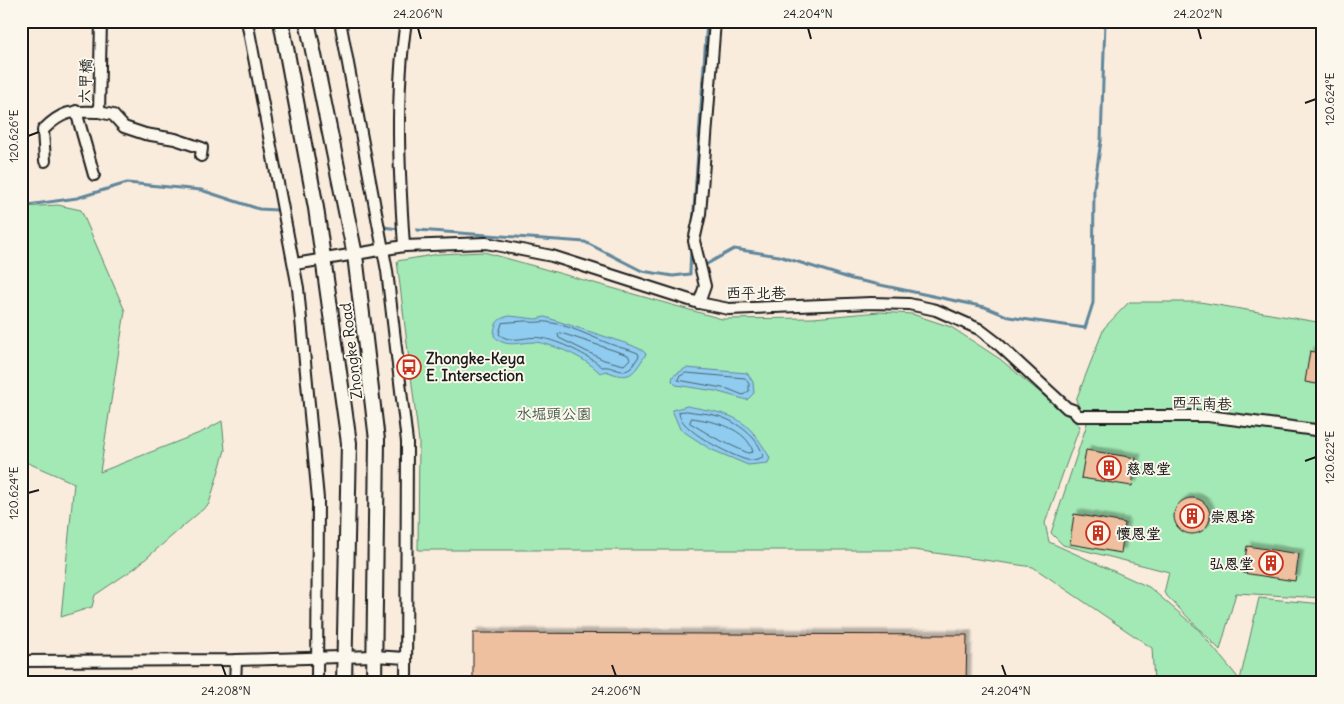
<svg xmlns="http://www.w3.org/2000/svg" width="1344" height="704" viewBox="0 0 1344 704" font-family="Delius,'LXGW WenKai TC',sans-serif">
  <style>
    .green { fill: #a3e9b5; stroke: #608268 }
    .water { fill: #8fccef; stroke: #61869b }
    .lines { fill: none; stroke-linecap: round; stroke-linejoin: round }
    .shore { stroke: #4a6270; stroke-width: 1 }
    .stream { stroke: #61869b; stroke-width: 3 }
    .building { fill: #efc09f; stroke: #1c1c1c; filter: url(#shadow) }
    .street-casing { stroke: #1c1c1c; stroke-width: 14 }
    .secondary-casing { stroke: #1c1c1c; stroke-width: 18 }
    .street { stroke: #fbf7ec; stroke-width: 10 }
    .secondary { stroke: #fbf7ec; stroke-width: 14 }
    .ticks { fill: none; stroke: #1c1c1c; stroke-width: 2 }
    .labels { text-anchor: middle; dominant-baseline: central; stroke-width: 4; stroke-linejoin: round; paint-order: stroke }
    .street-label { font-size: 15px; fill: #1c1c1c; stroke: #fbf7ec }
    .poi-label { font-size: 15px; font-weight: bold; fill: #1c1c1c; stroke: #fbf7ec; text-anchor: start }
    .park-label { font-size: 15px; fill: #445a4a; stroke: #fbf7ec }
    .neatline { fill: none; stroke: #1c1c1c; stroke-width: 2 }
    .ticks-label { font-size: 12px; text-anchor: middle; fill: #1c1c1c }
  </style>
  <defs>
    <filter id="shadow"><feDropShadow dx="4.5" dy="-4.5" stdDeviation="1" flood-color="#0004"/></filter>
  </defs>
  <rect width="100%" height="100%" fill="#f9ecdd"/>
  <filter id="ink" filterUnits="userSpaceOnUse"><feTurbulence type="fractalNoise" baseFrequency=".02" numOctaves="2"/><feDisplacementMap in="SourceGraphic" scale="10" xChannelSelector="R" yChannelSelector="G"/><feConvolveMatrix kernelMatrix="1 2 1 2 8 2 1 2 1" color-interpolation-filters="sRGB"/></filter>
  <g filter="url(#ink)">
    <g class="green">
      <polygon points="58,205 81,210 125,311 100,472 202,432 222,421 225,450 209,504 135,568 95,595 92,607 61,617 74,483 21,460 21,207"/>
      <polygon points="484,252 722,319 813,318 879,312 912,314 951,327 1000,359 1080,426 1045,523 1049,542 1149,587 1198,629 1240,680 1259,598 1323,604 1323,683 1154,683 1152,648 1033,567 914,550 418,550 419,442 397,261 439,254"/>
      <polygon points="1129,302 1200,302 1323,323 1323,598 1236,593 1220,650 1164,593 1169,572 1063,545 1051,533 1087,424 1076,400 1104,328"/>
    </g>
    <g class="water">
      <path d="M510 316 536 319 545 317 631 345 642 350 646 354C633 375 630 381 606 371L600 373C587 359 560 347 541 343 525 339 507 351 494 336 494 323 498 318 510 316Z"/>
      <polygon points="686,368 747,373 753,382 754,393 747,400 715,391 676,385 672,381 673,376"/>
      <path d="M687 406C733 415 746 415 770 458L768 463 748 465 710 449 680 429 672 410Z"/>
    </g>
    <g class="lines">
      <g class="shore">
        <path d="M527 321C534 324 539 321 547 322 576 326 602 344 630 350L638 353 639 356 631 368C621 376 613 365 602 367 590 356 557 340 541 338 527 335 511 345 499 334L502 323Z"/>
        <polygon points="561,333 628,355 630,359 624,365 604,360 559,338 558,334"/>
        <polygon points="686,373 745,378 749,384 749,391 743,395 728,389 678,380 679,377"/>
        <path d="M687 411C697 413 709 413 718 416 736 421 760 438 763 457 758 459 752 461 747 460 732 456 677 429 679 412Z"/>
        <path d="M692 418C713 421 747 428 753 452L748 453 715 438 690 423Z"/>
      </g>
      <g class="stream">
        <polyline points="21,206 77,198 127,183 201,190 259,209 277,210"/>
        <polyline points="693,224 707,21"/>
        <polyline points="384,227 398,229"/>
        <polyline points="417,230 585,242 642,271 673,276 690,274"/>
        <polyline points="707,264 734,249 779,256 852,279 985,307 1009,317 1085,328 1093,303 1094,188 1101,141 1105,21"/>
        <polyline points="690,273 691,247"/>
      </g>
    </g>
    <g class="building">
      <polygon points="1310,351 1323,354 1323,385 1305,382"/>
      <polygon points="1086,450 1136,458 1132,486 1081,478"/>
      <circle cx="1192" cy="516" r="18"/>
      <polygon points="1074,514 1125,523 1121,553 1070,544"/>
      <polygon points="1247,546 1299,554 1295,581 1243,573"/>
      <polygon points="473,633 967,635 966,683 473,683"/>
    </g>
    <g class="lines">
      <g class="street-casing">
        <g id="street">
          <polyline points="101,21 99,112 113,115 124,127 145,134 175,139 202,148 201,156"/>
          <polyline points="247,21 298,288 318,499 317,683"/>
          <polyline points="340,21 387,271 407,442 406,683"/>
          <polyline points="76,111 94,175"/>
          <path d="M45 161 43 130C63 110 72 111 99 112"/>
          <path d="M404 246C399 171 395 95 406 21"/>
          <polyline points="295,264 404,246 486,243 552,256 699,303 729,309 871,303 909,304 936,310 979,329 996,342 1067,408 1073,410 1078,416 1208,416 1323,431"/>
          <polyline points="699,303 705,286 694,241 700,214 715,21"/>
          <polyline points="21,661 236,660 374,656 406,658"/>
          <polyline points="235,683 236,660"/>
        </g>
      </g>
      <g class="secondary-casing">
        <g id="secondary">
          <polyline points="281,21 316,208 349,443 344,683"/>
          <polyline points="307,21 355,255 377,440 374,683"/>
        </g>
      </g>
      <use href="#street" class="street"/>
      <use href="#secondary" class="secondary"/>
    </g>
  </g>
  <path class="ticks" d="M418 28 421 39M808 28 811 39M1198 28 1201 39M1305 103 1316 99M28 136 39 132M1305 461 1316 457M28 493 39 490M222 665 226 676M612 665 616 676M1002 665 1006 676"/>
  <defs>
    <g id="bus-ring" transform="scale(1.25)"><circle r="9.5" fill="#fbf7ec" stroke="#c8321e" stroke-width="1.5"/><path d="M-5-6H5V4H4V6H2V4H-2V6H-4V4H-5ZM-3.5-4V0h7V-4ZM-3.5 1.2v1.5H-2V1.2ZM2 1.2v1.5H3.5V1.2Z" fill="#c8321e"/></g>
    <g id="building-ring" transform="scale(1.25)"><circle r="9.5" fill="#fbf7ec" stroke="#c8321e" stroke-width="1.5"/><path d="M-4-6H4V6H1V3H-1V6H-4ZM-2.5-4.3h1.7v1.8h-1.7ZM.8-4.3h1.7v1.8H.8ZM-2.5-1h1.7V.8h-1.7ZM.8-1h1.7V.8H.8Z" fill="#c8321e"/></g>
  </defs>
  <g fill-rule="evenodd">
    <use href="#bus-ring" x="409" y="367"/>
    <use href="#building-ring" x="1109" y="468"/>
    <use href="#building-ring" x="1192" y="516"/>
    <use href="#building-ring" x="1098" y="533"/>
    <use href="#building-ring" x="1271" y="563"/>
  </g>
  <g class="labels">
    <g class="street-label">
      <text transform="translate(85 81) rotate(-88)">六甲橋</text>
      <text x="756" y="292">西平北巷</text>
      <text transform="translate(351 351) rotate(-97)">Zhongke Road</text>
      <text transform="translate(1202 403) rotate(2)">西平南巷</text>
    </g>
    <g class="poi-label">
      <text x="426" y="358">Zhongke-Keya<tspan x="426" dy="17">E. Intersection</tspan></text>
      <text x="1126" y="468">慈恩堂</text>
      <text x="1210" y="516">崇恩塔</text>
      <text x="1116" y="533">懷恩堂</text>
      <text x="1254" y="563" text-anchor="end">弘恩堂</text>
    </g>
    <g class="park-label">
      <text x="554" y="413">水堀頭公園</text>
    </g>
  </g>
  <rect width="1344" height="704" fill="none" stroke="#fbf7ec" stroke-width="55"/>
  <rect x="28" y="28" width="1288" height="648" class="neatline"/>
  <g class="ticks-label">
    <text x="418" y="18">24.206°N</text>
    <text x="808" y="18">24.204°N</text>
    <text x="1198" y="18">24.202°N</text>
    <text transform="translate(1330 99) rotate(-90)" y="4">120.624°E</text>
    <text transform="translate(14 136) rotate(-90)" y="4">120.626°E</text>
    <text transform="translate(1330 457) rotate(-90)" y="4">120.622°E</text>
    <text transform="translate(14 493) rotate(-90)" y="4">120.624°E</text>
    <text x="226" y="695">24.208°N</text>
    <text x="616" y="695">24.206°N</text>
    <text x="1006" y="695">24.204°N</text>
  </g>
</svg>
